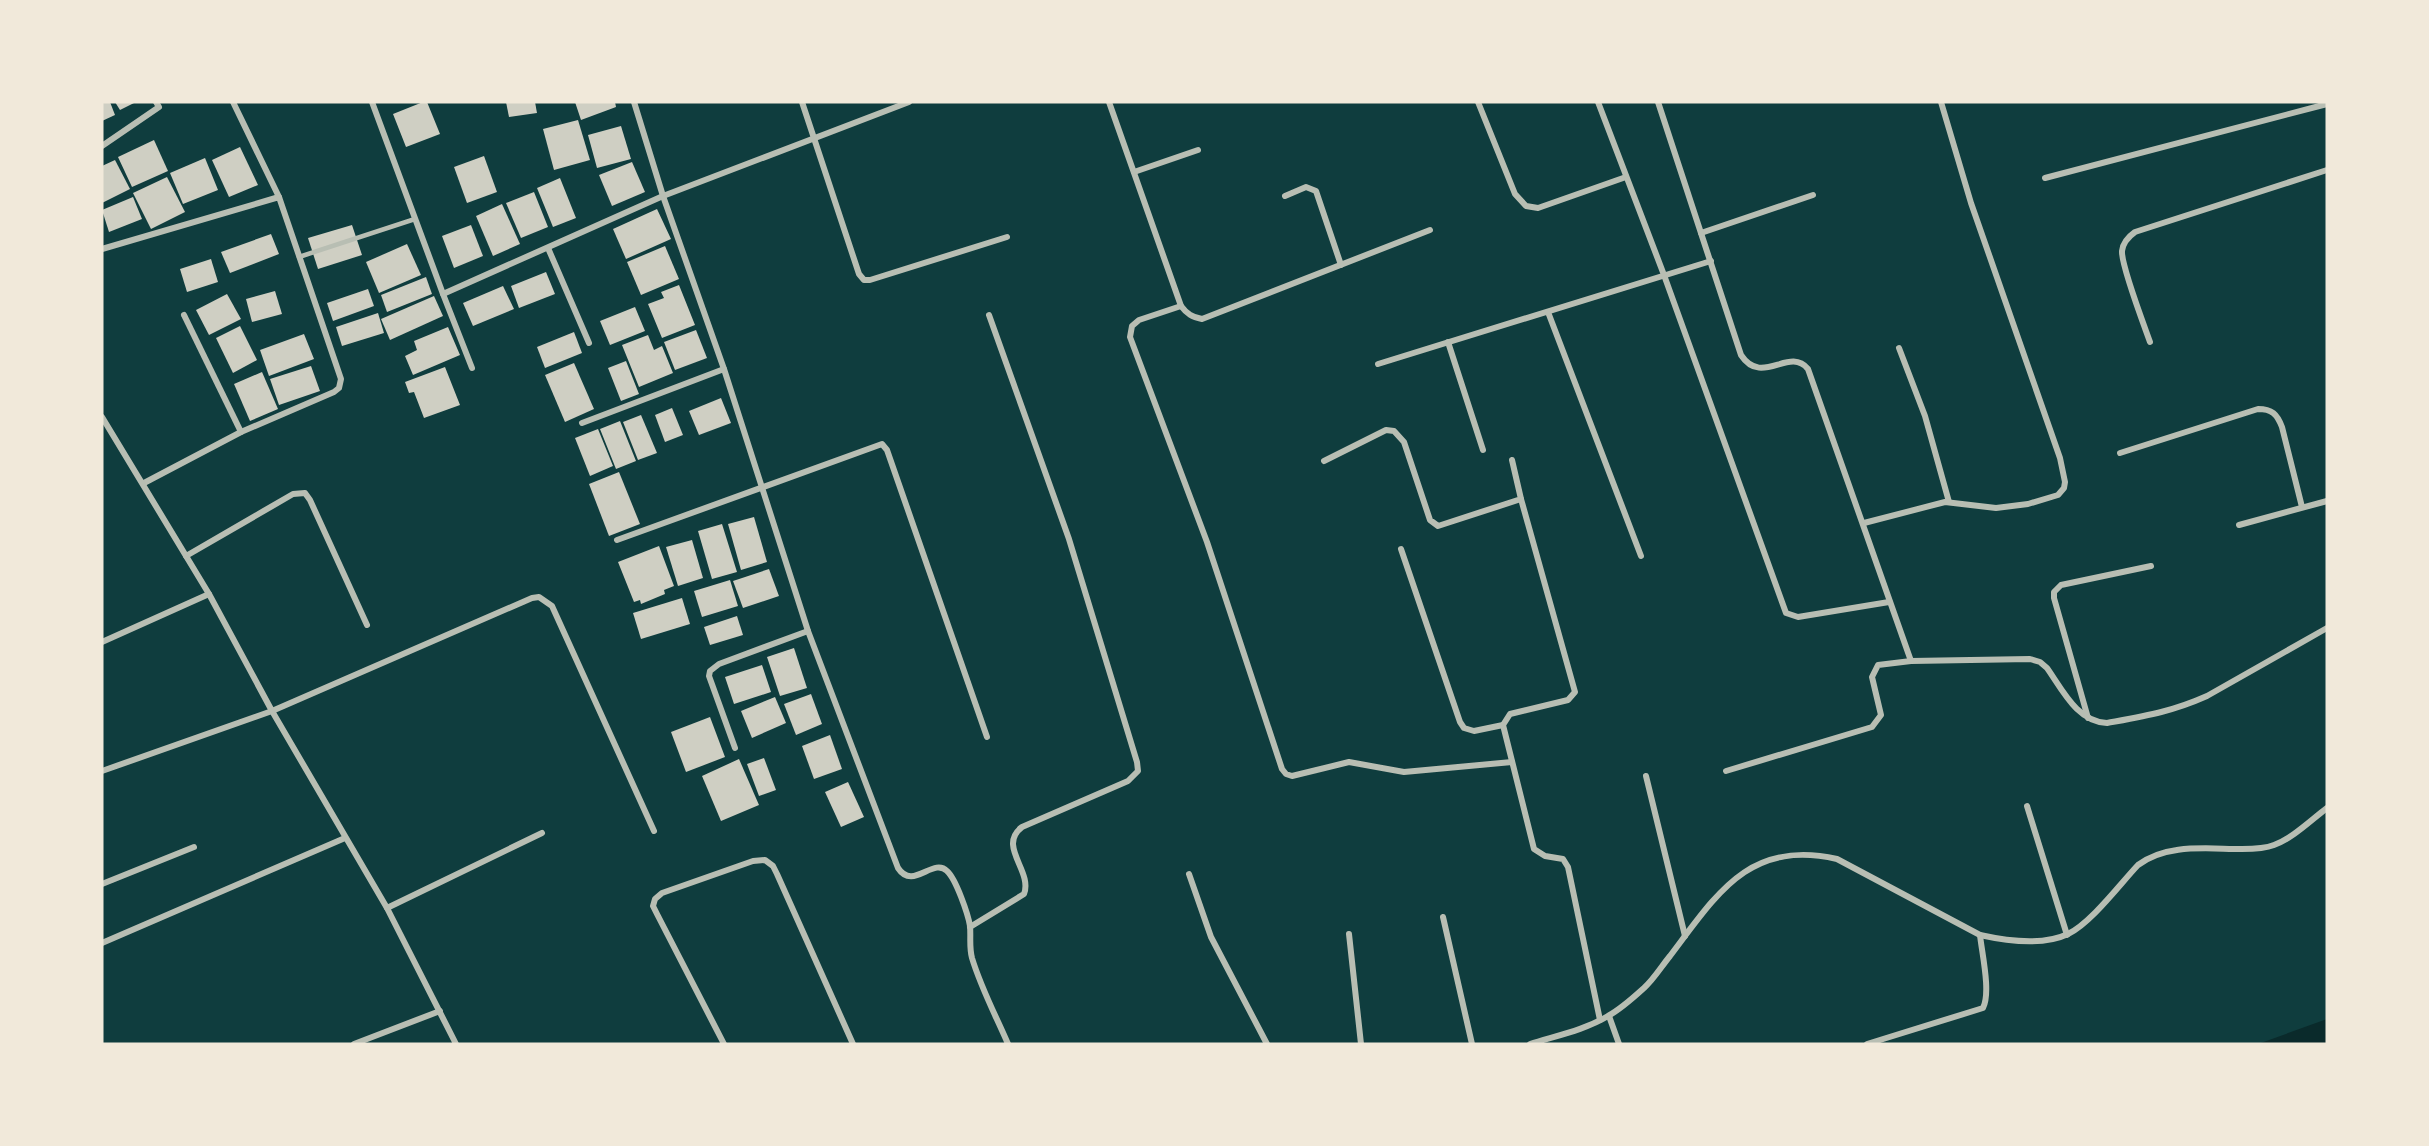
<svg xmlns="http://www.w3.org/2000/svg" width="2429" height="1146" viewBox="0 0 2429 1146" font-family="'Asap Condensed',sans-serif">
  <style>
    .water { fill: #0a2a2b }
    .building { fill: #cfcfc3 }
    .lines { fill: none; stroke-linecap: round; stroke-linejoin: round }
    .service { stroke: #b8beb3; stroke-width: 4.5 }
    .minor { stroke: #b8beb3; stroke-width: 6 }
  </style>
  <rect width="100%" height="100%" fill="#0f3d3e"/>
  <polygon class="water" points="2327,1019 2327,1044 2258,1044"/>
  <g class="building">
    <polygon points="102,102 110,102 115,115 102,121"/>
    <polygon points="115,102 136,102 120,110"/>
    <polygon points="423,102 427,102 440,134 406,147 393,114"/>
    <polygon points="506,102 535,102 537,113 509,117"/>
    <polygon points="575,102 615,102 616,107 581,120"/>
    <polygon points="578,120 590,160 554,170 543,129"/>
    <polygon points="621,126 631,159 597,168 588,135"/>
    <polygon points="154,140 168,171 132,187 118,157"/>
    <polygon points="240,147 258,185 229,197 212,160"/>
    <polygon points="484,156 497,192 467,203 454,167"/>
    <polygon points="205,158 218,190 183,204 170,173"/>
    <polygon points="115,160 130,189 102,203 102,166"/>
    <polygon points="632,162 645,192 612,206 599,175"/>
    <polygon points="167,177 185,212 151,229 133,193"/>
    <polygon points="560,178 576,218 553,227 537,188"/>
    <polygon points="534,192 548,227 521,238 506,203"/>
    <polygon points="133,197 142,219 109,232 102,210"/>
    <polygon points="502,204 520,244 493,256 476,216"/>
    <polygon points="657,209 671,239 626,259 613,229"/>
    <polygon points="352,225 362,255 318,269 308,238"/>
    <polygon points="471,225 483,256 454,268 442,236"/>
    <polygon points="271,234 279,254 230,273 221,252"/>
    <polygon points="407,244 421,275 379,293 366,262"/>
    <polygon points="665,246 679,279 641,295 627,262"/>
    <polygon points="211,259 218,282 187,292 180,269"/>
    <polygon points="546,272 555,294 519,308 511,286"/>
    <polygon points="426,277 432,294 387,312 381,295"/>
    <polygon points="679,285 695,325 662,338 648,304 664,298 661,292"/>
    <polygon points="503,286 514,309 473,326 463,303"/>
    <polygon points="368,289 374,306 333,321 327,303"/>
    <polygon points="275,291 282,314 252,322 246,299"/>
    <polygon points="227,294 241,319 209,335 196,310"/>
    <polygon points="434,296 443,316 390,340 381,319"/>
    <polygon points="635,307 645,331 610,345 600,321"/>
    <polygon points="378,313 384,333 342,346 336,327"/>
    <polygon points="240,326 257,360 233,373 216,338"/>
    <polygon points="448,327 460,355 413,375 405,356 417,350 414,341"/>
    <polygon points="696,330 707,358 675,370 664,342"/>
    <polygon points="574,332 582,353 545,368 537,347"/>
    <polygon points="304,334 314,359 269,376 260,350"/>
    <polygon points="648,335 654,350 662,346 673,373 639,387 622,345"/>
    <polygon points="626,361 639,394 621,401 608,368"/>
    <polygon points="574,363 594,409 565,422 545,375"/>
    <polygon points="311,366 320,391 279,405 270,379"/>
    <polygon points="445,367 460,405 424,418 414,392 409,393 405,382"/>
    <polygon points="262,372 278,409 250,421 234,384"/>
    <polygon points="721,398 731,423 699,435 689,411"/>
    <polygon points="672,408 683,435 665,442 655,415"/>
    <polygon points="641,415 657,453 638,460 623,422"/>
    <polygon points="620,421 636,461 616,469 600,429"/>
    <polygon points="598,429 613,466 590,476 575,438"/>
    <polygon points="619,472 640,524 609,536 589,484"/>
    <polygon points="754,517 767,562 741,570 728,524"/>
    <polygon points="722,524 737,572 712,579 698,531"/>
    <polygon points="692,540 703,578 678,586 666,547"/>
    <polygon points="659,546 674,586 664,590 665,594 641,604 640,600 634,602 618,562"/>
    <polygon points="769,569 779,596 743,608 733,581"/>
    <polygon points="730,580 738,606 702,617 694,591"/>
    <polygon points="682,598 690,624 641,639 633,613"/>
    <polygon points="737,616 743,635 710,645 704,627"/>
    <polygon points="794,648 807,688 780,696 767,657"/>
    <polygon points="762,665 771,692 734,704 725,677"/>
    <polygon points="811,694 822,724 796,735 784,704"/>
    <polygon points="775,697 786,723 752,738 741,711"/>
    <polygon points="710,717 725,757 686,772 671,732"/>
    <polygon points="830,735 842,769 814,779 802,746"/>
    <polygon points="764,758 776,790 759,796 747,764"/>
    <polygon points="739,759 759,805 721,821 702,776"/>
    <polygon points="848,782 864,817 841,827 825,792"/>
  </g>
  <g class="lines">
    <polyline class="service" points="299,257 415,219"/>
    <g class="minor">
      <polyline points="233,102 279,197"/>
      <polyline points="372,102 443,294 663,196 909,102"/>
      <path d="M634 102 663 196 724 369 808 631 898 868C913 891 933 857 947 871 956 879 968 914 970 926 971 937 969 947 972 958 981 988 996 1016 1008 1044"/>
      <polyline points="802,102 859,274 864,280 870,280 1007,237"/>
      <path d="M1109 102 1181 306C1187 314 1192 317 1202 319L1430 230"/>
      <polyline points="1478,102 1515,194 1526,206 1538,208 1626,177"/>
      <polyline points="1598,102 1664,275 1786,613 1798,617 1889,602"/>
      <path d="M1658 102 1741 355C1762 387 1789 346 1808 369L1911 661 2030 659 2040 662 2047 668C2062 689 2077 722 2107 723 2145 716 2171 712 2207 696L2327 628"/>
      <polyline points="102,146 159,107 156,102"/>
      <polyline points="1134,172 1198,150"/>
      <polyline points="2045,178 2327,104"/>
      <polyline points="1285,196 1306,187 1316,191 1341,265"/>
      <polyline points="1701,233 1813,195"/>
      <polyline points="548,248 589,343"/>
      <polyline points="102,249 279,197 341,379 339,388 334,392 241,432 144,483"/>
      <polyline points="443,294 472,368"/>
      <polyline points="1181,306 1139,320 1132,326 1130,337 1207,542 1282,769 1286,774 1292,776 1349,762 1404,772 1512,762"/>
      <polyline points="1548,312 1641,556"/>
      <polyline points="184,315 241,432"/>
      <polyline points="1448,342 1483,450"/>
      <path d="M2150 342C2144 325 2121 265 2122 251 2123 242 2128 237 2135 232L2327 170"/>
      <polyline points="1899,348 1925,416 1949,502"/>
      <polyline points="1378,364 1711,261"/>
      <polyline points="102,417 209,594 272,711 387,908 456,1044"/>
      <polyline points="582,423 724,369"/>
      <path d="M2120 453 2258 409C2272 409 2277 414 2282 427L2302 507"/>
      <polyline points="1324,461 1386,430 1394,431 1404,442 1430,520 1438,526 1521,499 1512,460"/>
      <polyline points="1521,499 1575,692 1568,700 1510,714 1503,725 1534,849 1545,856 1563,859 1568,867 1600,1020"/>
      <polyline points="1864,523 1945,502 1996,508 2028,504 2058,495 2064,488 2065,482 2060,458 1971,203 1941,102"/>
      <polyline points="2239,525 2327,501"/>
      <polyline points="617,540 882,444 887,450 987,737"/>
      <polyline points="1401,549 1460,722 1464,728 1474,731 1503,725"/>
      <polyline points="186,556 293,494 305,493 310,500 367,625"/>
      <polyline points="102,642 209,594"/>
      <polyline points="2088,718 2054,598 2054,592 2061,585 2151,566"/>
      <polyline points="735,748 709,676 710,671 719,664 808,631"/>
      <polyline points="102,771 272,711 532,598 539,597 552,606 654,831"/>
      <polyline points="1726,771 1872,727 1881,715 1872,677 1878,665 1911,661"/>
      <polyline points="1646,776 1685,936"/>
      <polyline points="2027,806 2067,935"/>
      <polyline points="1189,874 1211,937 1267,1044"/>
      <polyline points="102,884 194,847"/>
      <polyline points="387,908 542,833"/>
      <polyline points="1443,917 1472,1044"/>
      <path d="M970 927 1024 894C1033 871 997 846 1022 827L1128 781 1138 771 1137 762 1069 539 989 315"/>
      <polyline points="1349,934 1361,1044"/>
      <polyline points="102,943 345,838"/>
      <polyline points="1609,1016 1619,1044"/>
      <polyline points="354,1044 440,1011"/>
      <polyline points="724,1044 657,914 653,906 655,899 662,893 753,861 765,860 773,866 777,874 853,1044"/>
      <path d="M1530 1044C1555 1036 1585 1030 1608 1016 1621 1009 1633 998 1644 988 1654 979 1661 967 1670 956 1717 894 1749 839 1837 859L1980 935C2007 941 2043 946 2068 934 2091 923 2120 884 2138 865 2167 843 2207 849 2242 849 2252 849 2264 849 2274 845 2293 838 2311 820 2327 808"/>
      <path d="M1867 1044 1983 1008C1991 992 1982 954 1980 935"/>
    </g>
  </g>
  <rect width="2429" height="1146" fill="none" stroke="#f1e9da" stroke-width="207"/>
</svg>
